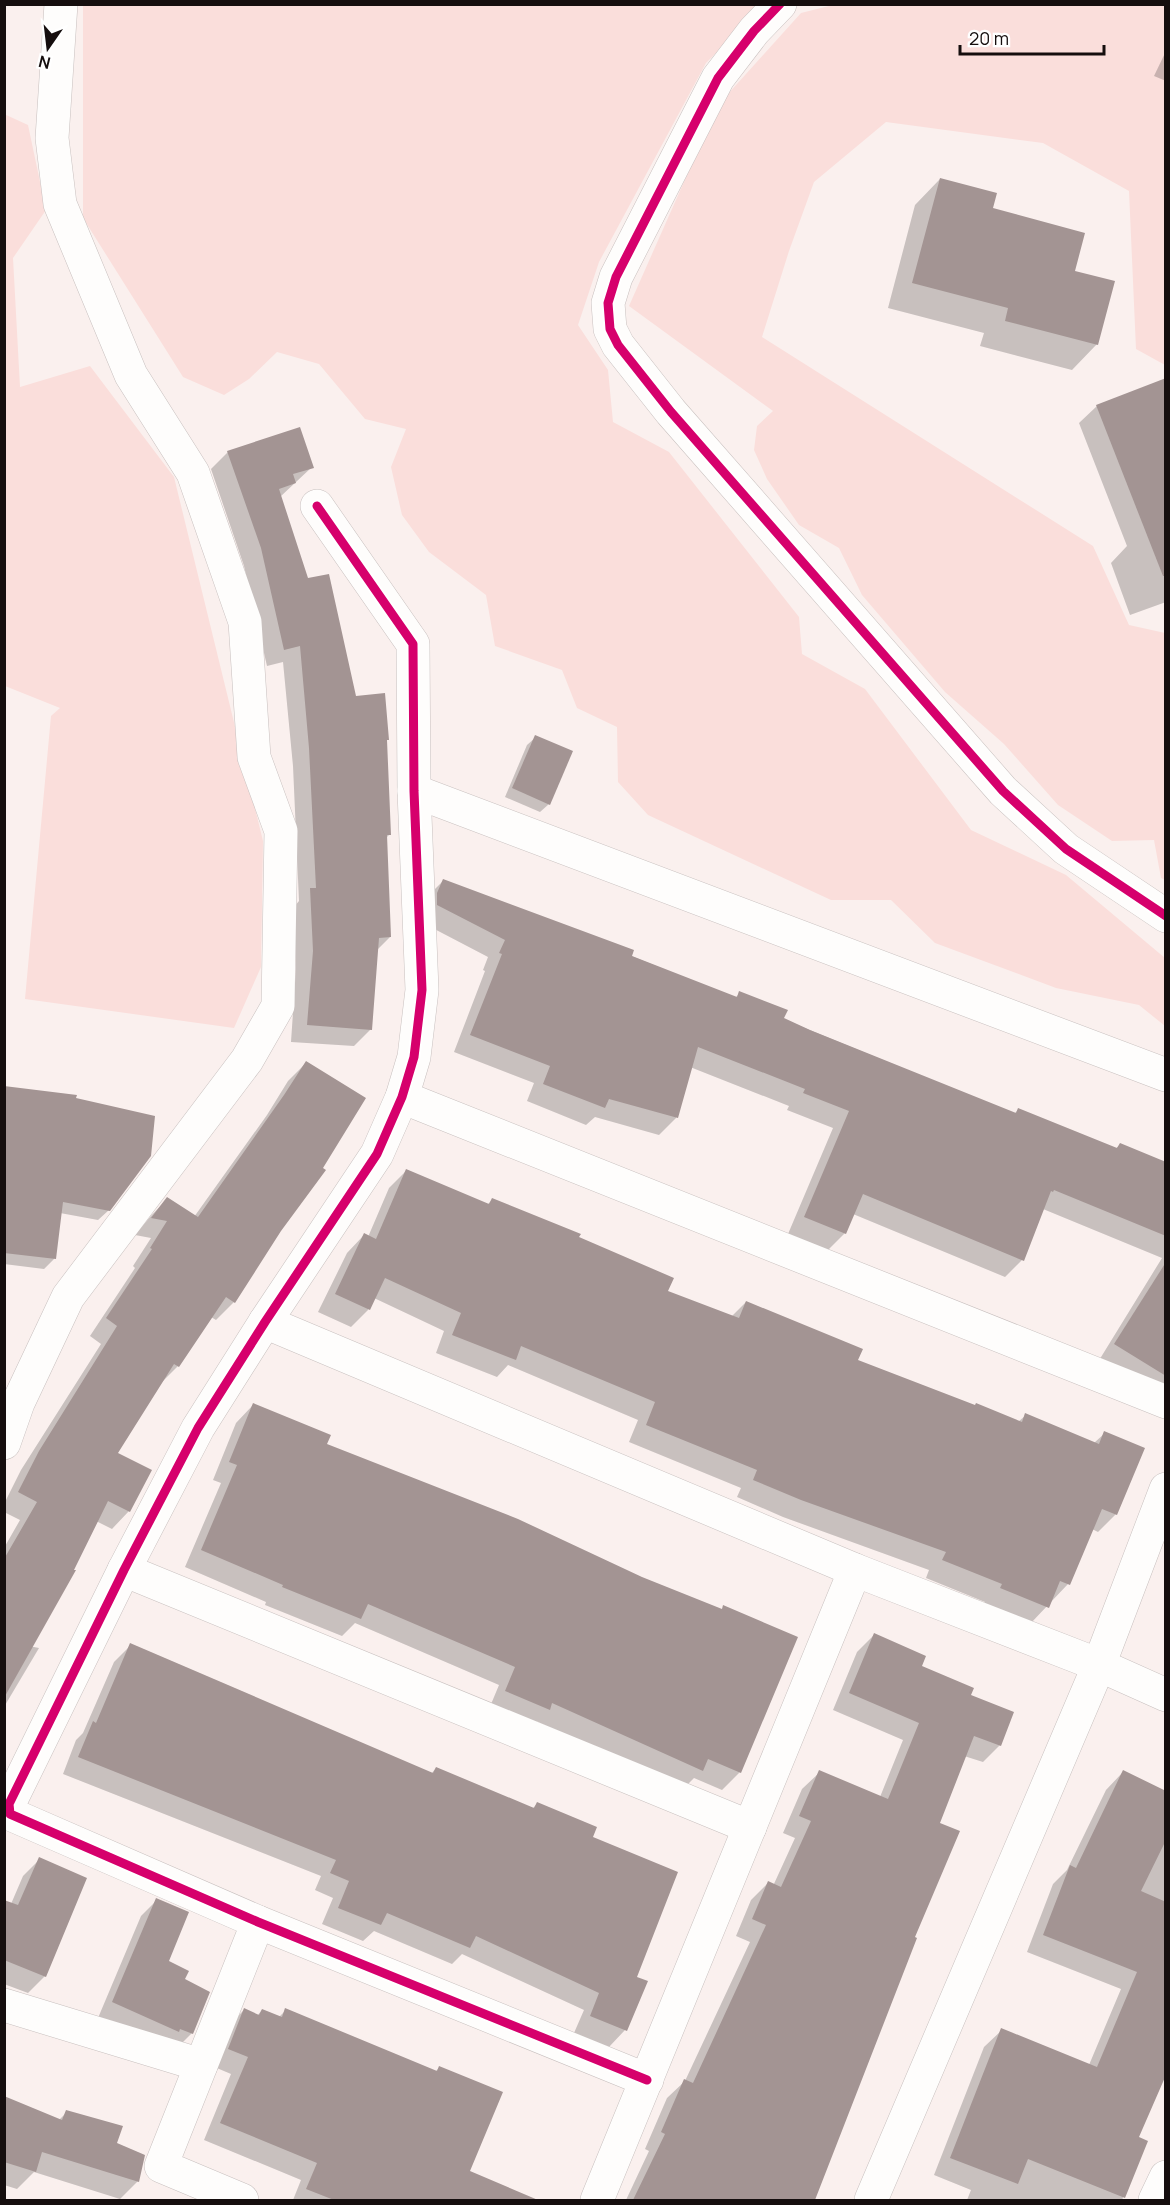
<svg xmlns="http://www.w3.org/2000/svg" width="1170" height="2205" viewBox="0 0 1170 2205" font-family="Manrope,sans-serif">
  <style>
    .green { fill: #fadedb }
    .shadow { fill: #0003 }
    .building { fill: #a39493 }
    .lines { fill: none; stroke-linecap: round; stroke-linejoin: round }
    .minor-casing { stroke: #c8c0bf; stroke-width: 34 }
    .tertiary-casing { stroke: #c8c0bf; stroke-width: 34 }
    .minor { stroke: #fefdfc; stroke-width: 33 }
    .tertiary { stroke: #fefdfc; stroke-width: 33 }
    .cycleway-casing { stroke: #fff; stroke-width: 13 }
    .cycleway { stroke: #d6006c; stroke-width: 9 }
  </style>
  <rect width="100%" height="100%" fill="#faf0ee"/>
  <g class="green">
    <polygon points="837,4 1165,5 1165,365 1136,349 1129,191 1043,143 886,122 814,182 789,251 762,337 1093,546 1129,625 1165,633 1165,880 1161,878 1154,840 1112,841 1058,805 1004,744 945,692 862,595 839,548 799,525 767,479 754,450 757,426 773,411 629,306 718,105 801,13"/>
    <polygon points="83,5 764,5 706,63 599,262 578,325 608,370 613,422 669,452 799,617 802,654 865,689 971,830 1066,875 1165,958 1165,1026 1139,1005 1056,988 935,943 891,900 831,900 648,815 618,782 617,727 577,708 562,670 495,646 486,595 429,552 402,515 391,467 406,429 365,419 319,364 277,352 249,379 224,395 183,377 83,218"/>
    <polygon points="4,114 28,125 46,210 13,258 20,387 90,366 174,477 263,841 261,967 234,1028 25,999 51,716 60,708 5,686"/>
  </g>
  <g class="shadow">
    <polygon points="1166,51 1166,81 1154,76"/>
    <polygon points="940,179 991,209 1074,272 1097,344 1072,370 980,346 984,333 888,308 915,205"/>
    <polygon points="1166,404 1166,602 1130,615 1111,563 1127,546 1079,423 1097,406"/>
    <polygon points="228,452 312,467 280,497 307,580 355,697 388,739 385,742 390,834 386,838 390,937 377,950 371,1029 354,1046 291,1042 296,968 294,907 299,901 293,766 283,662 267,666 244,566 211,469"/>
    <polygon points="536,737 549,804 540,812 505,797 527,745"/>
    <polygon points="444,880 735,998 740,993 783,1019 1014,1114 1018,1110 1115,1149 1120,1145 1166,1164 1166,1381 1151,1395 1098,1362 1162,1258 1043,1209 1022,1260 1005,1277 853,1214 845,1233 828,1250 788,1234 833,1128 787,1110 789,1106 690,1067 676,1118 659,1135 595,1117 586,1125 527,1101 534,1083 454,1052 485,971 483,970 488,957 421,922 426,898"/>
    <polygon points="306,1063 280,1231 234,1302 216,1320 211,1317 178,1366 160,1384 116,1454 129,1511 112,1529 96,1521 4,1600 4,1548 20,1520 4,1512 4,1504 21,1470 101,1344 90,1336 135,1268 133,1266 151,1238 135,1235 150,1217 167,1199 194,1217 267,1115 288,1081"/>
    <polygon points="4,1087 109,1210 98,1220 60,1213 54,1259 44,1269 4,1264"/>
    <polygon points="407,1170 487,1205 492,1200 577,1238 666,1292 731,1317 746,1302 856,1361 1018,1422 1026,1415 1094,1443 1105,1433 1116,1514 1098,1532 1092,1529 1068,1584 1030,1624 984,1606 985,1602 926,1578 929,1570 783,1517 737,1497 741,1488 629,1442 638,1420 508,1365 497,1377 436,1353 444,1331 374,1298 368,1310 351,1327 318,1312 347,1253 364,1235 368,1237 389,1188"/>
    <polygon points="253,1405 325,1445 641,1578 721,1610 724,1607 796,1638 740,1772 722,1790 694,1778 684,1788 536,1721 531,1727 489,1709 499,1685 355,1623 342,1636 265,1605 266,1602 185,1567 221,1483 213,1480 236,1423"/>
    <polygon points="874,1635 920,1667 969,1696 1000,1745 983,1762 964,1756 938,1823 913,1938 814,2200 626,2200 649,2151 645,2149 667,2098 685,2081 750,1942 736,1936 751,1900 768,1883 773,1886 795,1838 783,1833 802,1789 820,1772 880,1797 903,1740 833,1710 857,1652"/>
    <polygon points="4,1641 39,1648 4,1707"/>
    <polygon points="131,1645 431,1774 436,1768 532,1809 538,1803 591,1837 635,1977 625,2030 609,2047 574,2033 584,2010 462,1954 452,1964 374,1931 363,1941 322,1924 333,1898 315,1890 321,1876 63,1774 76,1740 83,1733 114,1662"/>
    <polygon points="1123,1772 1166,1792 1166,2071 1137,2138 1146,2142 1122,2200 967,2200 971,2190 934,2175 984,2047 1002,2030 1089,2065 1121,1989 1027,1952 1053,1884 1067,1870 1106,1790"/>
    <polygon points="40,1859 45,1976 28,1993 4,1984 4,1901 11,1904 23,1876"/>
    <polygon points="157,1900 167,1962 183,1980 192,2033 176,2049 98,2018 141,1916"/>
    <polygon points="244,2010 257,2016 262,2010 279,2017 286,2010 435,2072 439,2068 468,2172 534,2200 293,2200 301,2180 204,2140 231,2074 212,2066 227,2027"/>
    <polygon points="4,2097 59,2120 67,2112 116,2144 138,2181 120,2199 34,2172 17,2189 4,2185"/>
  </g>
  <g class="building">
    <polygon points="940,178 997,193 993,208 1085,233 1075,271 1115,281 1098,345 1005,321 1008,308 912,283"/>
    <polygon points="1166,378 1166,576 1163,576 1096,405"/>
    <polygon points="300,427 314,468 293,474 296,483 279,489 308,578 329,574 356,696 385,693 389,740 387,740 391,835 387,835 391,937 379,938 372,1030 307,1025 313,951 310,888 316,888 309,748 300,646 284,650 261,548 227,451"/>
    <polygon points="535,735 573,751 550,805 512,788"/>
    <polygon points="443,879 634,950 632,956 737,997 739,991 788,1010 784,1018 810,1030 1016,1113 1018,1108 1117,1148 1120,1143 1166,1162 1166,1236 1054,1190 1053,1192 1051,1191 1024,1261 863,1194 846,1234 804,1217 849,1111 803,1093 805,1089 698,1047 678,1118 609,1099 605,1108 543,1084 550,1066 470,1035 502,954 499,953 505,940 437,905 437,893"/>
    <polygon points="306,1061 366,1098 323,1168 326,1170 281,1231 235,1303 226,1297 179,1367 174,1364 118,1453 152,1470 130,1512 108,1501 74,1570 76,1570 4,1698 4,1559 37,1502 18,1492 39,1451 117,1326 106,1318 152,1249 150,1248 167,1221 151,1218 167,1197 198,1217 284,1095"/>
    <polygon points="4,1086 77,1095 76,1098 155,1116 151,1156 110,1211 63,1202 56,1259 4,1253"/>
    <polygon points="406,1169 489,1204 492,1198 581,1234 579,1237 674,1278 668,1291 739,1318 746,1301 863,1349 858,1360 975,1405 976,1403 1022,1422 1025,1413 1099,1444 1104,1431 1145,1448 1117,1515 1102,1509 1070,1585 1060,1581 1049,1608 1000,1588 1002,1584 942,1560 946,1552 801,1500 753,1480 757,1470 646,1425 655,1402 521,1346 516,1360 452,1335 461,1313 385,1278 370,1310 335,1294 364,1233 376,1239"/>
    <polygon points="1166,1262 1166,1376 1114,1344"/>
    <polygon points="253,1403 331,1435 327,1444 518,1519 642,1577 722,1609 723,1605 798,1637 741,1773 708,1759 703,1771 552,1703 550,1710 505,1691 515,1667 368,1604 361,1619 282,1587 283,1585 201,1550 237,1465 229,1462"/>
    <polygon points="874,1633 926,1656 922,1666 974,1688 971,1695 1014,1712 1001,1746 974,1736 940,1823 960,1831 915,1937 917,1938 815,2200 633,2200 665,2134 661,2132 684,2079 693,2083 766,1925 752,1919 768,1881 781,1887 811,1821 799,1816 819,1770 888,1799 919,1723 849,1693"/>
    <polygon points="130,1643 433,1773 436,1767 534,1808 537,1802 597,1827 593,1837 678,1872 637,1977 648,1981 627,2031 590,2016 599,1993 476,1936 470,1948 387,1913 381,1925 338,1908 349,1881 330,1873 336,1860 78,1757 93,1721 96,1723"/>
    <polygon points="1123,1770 1166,1791 1166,1840 1141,1891 1166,1902 1166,2075 1139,2137 1148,2141 1125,2198 1028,2159 1018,2184 950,2158 1001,2028 1097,2067 1137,1972 1043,1935 1070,1865 1076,1868"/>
    <polygon points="39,1857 87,1878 46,1977 4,1960 4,1900 18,1905"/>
    <polygon points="156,1898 189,1912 169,1961 189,1971 185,1979 210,1992 193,2034 180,2029 179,2032 112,2002"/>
    <polygon points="244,2008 259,2015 262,2009 282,2017 285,2008 437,2071 439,2066 503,2092 470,2171 538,2200 334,2200 306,2189 317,2163 220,2123 248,2057 228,2049"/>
    <polygon points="4,2096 62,2120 66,2110 123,2126 117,2143 145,2155 139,2182 42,2152 36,2172 4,2162"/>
  </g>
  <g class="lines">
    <g class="minor-casing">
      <g id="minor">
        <polyline points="780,4 754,31 718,78 616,277 608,303 610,329 618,345 671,412 1003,791 1066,849 1166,916"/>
        <polyline points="317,506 413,644 414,791 422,990 414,1057 402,1097 377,1154 265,1322 198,1428 124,1570 9,1804 10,1814 258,1922 647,2080"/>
        <polyline points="414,791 1166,1075"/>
        <polyline points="402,1097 1166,1402"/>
        <polyline points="265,1322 855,1570 1099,1665 1166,1695"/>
        <polyline points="4,1443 18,1403 68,1297 247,1060 278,1006 281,831 254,757 245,622 193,473 131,375 60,204 52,138 61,4"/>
        <polyline points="124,1570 750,1827"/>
        <polyline points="4,2005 201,2065"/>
        <polyline points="242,2200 161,2166 258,1922"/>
        <polyline points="597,2200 855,1570"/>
        <polyline points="1155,2200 1166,2177"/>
      </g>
    </g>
    <g class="tertiary-casing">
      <polyline id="tertiary" points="871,2200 1099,1665 1166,1489"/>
    </g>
    <use href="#minor" class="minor"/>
    <use href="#tertiary" class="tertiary"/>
    <g class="cycleway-casing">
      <g id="cycleway">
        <polyline points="780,4 754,31 718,78 616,277 608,303 610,329 618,345 671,412 1003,791 1066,849 1166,916"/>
        <polyline points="317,506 413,644 414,791 422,990 414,1057 402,1097 377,1154 265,1322 198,1428 124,1570 9,1804 10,1814 258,1922 647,2080"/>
      </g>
    </g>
    <use href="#cycleway" class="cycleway"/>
  </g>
  <rect width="1170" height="2205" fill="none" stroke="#150e0e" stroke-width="12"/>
  <g transform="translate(48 48) rotate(194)" stroke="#ffffff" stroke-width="4.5" paint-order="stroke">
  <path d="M0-4.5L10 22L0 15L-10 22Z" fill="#150e0e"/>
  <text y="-9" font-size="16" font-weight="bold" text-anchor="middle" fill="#150e0e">N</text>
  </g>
  <path d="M960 45v9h144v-9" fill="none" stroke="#150e0e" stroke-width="3"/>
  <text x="969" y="45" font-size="18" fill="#150e0e" stroke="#ffffff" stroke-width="4.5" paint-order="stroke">20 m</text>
</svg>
